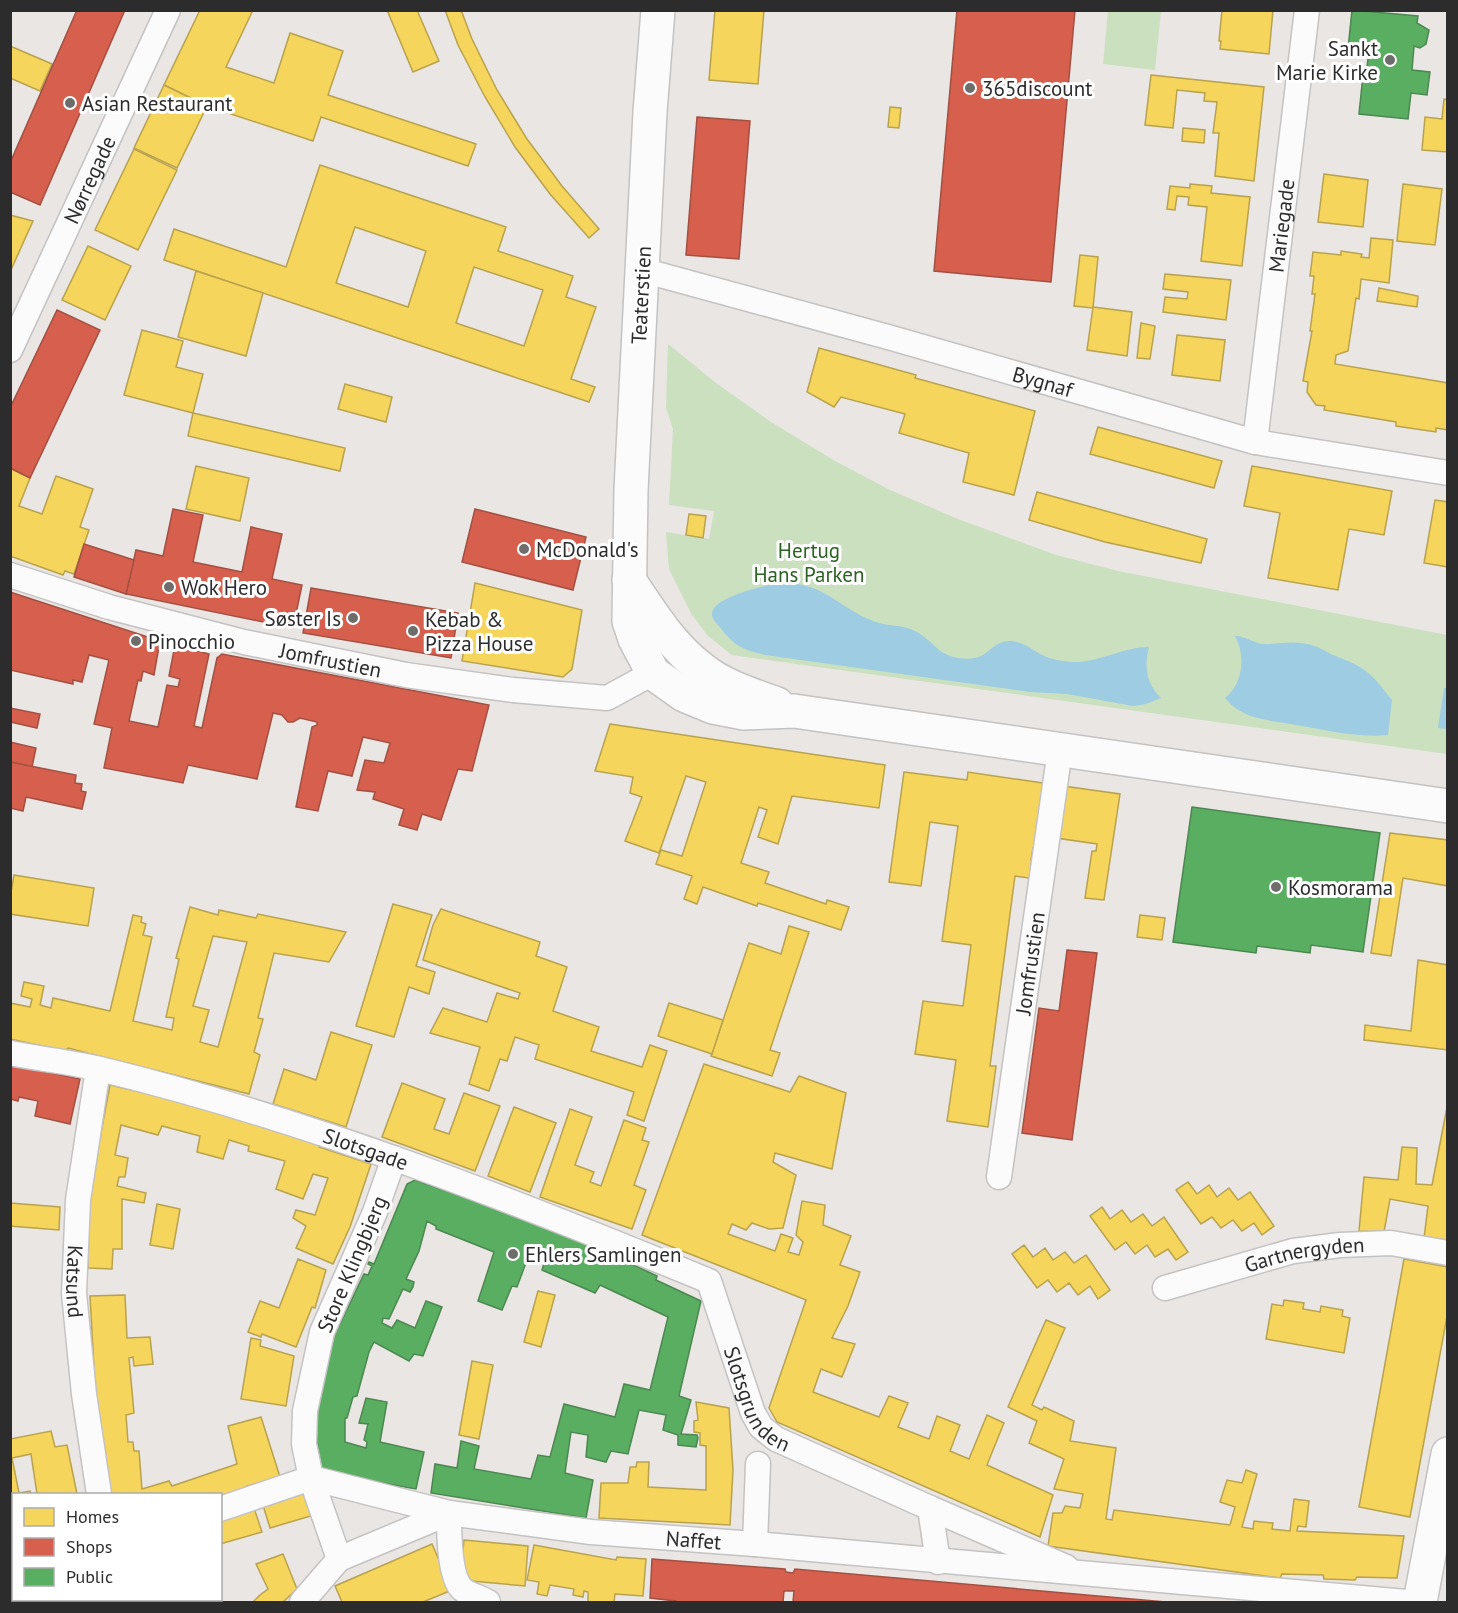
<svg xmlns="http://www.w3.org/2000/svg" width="1458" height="1613" viewBox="0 0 1458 1613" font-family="'PT Sans',sans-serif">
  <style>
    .green { fill: #cbe0bf }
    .water { fill: #9ecce2 }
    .homes { fill: #f6d55c; stroke: #b9a24e; stroke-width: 1.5; fill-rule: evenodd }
    .shops { fill: #d6604d; stroke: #a35043; stroke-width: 1.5 }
    .public { fill: #5aae61; stroke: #4c8751; stroke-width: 1.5 }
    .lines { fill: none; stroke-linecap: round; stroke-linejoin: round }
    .street-casing { stroke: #c4c2c2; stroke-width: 27 }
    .secondary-casing { stroke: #c4c2c2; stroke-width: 36 }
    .street { stroke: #fcfbfb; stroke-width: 24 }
    .secondary { stroke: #fcfbfb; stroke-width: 33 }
    .poi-dot { fill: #6e6d6c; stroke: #fff; stroke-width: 2 }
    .labels { text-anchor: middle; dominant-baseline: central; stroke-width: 6; stroke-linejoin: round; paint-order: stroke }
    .poi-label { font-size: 21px; fill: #2c2c2c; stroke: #fff; text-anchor: start }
    .street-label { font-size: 21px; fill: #2c2c2c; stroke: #fff }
    .park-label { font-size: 21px; fill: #2b6222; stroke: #fff }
  </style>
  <rect width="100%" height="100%" fill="#e9e6e3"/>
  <g class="green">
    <polygon points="1108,11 1161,11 1155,70 1103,64"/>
    <polygon points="668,344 716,383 771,422 835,461 890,490 958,519 1056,555 1118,571 1447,635 1447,754 732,655 708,636 692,615 669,569 666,532 709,539 714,511 669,505 673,429 666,408"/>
  </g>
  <g class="water">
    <path d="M786 582C798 584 811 586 822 592 839 601 854 614 873 621 887 627 904 624 917 632 930 639 936 651 950 656 959 659 973 660 981 656 991 651 996 641 1009 641 1022 641 1031 649 1042 655 1053 660 1065 662 1077 662 1102 661 1124 647 1149 647 1144 667 1146 683 1161 698L1146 704 1133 706 1067 694 1030 692 765 655C744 650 736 647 722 630 719 625 712 621 712 614 712 596 771 584 786 582Z"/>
    <path d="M1235 636C1246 636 1256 645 1267 644 1284 643 1300 640 1317 647 1325 650 1331 655 1338 657 1369 669 1372 675 1392 700L1388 735C1355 738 1328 730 1296 725 1269 720 1243 720 1225 698 1243 684 1246 656 1235 636Z"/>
    <polygon points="1444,688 1447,688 1447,729 1438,728"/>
  </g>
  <g class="homes">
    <polygon points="200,10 253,10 226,67 274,83 290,33 343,51 328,95 476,144 468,166 321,117 313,141 207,106 164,85"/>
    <polygon points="387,10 417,10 439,61 413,72"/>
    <polygon points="445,10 461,10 472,39 497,90 527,139 562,186 599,229 589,238 550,194 515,147 485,97 458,45"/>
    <polygon points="715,10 764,10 758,84 709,80"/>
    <polygon points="1222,10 1273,10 1269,54 1220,49 1221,41 1219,41"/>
    <polygon points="10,46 52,64 40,91 10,78"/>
    <polygon points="1151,75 1264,87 1254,181 1215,176 1219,133 1213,133 1217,102 1204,101 1205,93 1177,90 1173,128 1145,125"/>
    <polygon points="164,85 207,106 177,168 134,148"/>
    <polygon points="1444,99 1448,100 1448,152 1422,150 1425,117 1442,119"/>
    <polygon points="890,107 901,108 899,128 888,127"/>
    <polygon points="1183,128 1205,130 1204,143 1182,141"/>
    <polygon points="134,149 177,170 138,250 95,230"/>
    <path d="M320 165 506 227 498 251 573 276 566 297 596 307 571 379 595 387 589 402 164 260 174 229 286 267ZM355 227 426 251 408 307 336 283ZM474 267 543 290 524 346 456 323Z"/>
    <polygon points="1324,174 1368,180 1363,227 1318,222"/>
    <polygon points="1190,184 1212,186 1211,193 1250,197 1242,266 1201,261 1207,207 1188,205 1189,197 1177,196 1175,210 1167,209 1170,186 1190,188"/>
    <polygon points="1403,184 1442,189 1435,245 1397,241"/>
    <polygon points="10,215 33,221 10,272"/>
    <polygon points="1371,238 1393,240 1389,283 1361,279 1359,299 1356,298 1348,351 1336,355 1335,364 1448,383 1448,430 1436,428 1436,432 1396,426 1396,422 1324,410 1325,406 1316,405 1307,392 1308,382 1303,381 1312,331 1310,331 1315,294 1312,294 1314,276 1310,276 1313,252 1341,255 1341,251 1362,254 1361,257 1369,258"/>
    <polygon points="88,246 131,266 105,320 62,300"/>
    <polygon points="1080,255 1098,257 1093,308 1074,306"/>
    <polygon points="196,271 263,293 246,356 178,337"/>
    <polygon points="1165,274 1231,280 1226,320 1163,312 1165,297 1187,299 1188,292 1163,289"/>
    <polygon points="1379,288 1418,296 1417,307 1377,301"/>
    <polygon points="1093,307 1132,312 1127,356 1087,350"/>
    <polygon points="1141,323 1155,326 1150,359 1137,358"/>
    <polygon points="142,330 183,341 176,367 203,374 193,413 124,395"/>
    <polygon points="1177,335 1225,340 1220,381 1172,375"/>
    <polygon points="819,348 916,375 915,378 1035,411 1014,495 963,482 969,453 899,433 905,414 841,397 834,407 807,392"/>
    <polygon points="345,384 392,397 386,422 338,409"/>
    <polygon points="193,413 345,448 340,471 188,436"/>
    <polygon points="1098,427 1222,461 1214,488 1090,454"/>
    <polygon points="196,466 249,478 240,521 186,509"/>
    <polygon points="1252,466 1392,491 1384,535 1349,529 1338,590 1268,578 1280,513 1244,506"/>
    <polygon points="10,468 30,478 19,506 42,514 56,476 93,489 80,527 89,530 74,574 65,571 63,575 10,556"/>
    <polygon points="1037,492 1207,539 1201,563 1105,542 1029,520"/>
    <polygon points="1435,500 1448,502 1448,567 1424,563"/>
    <polygon points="689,514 706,516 703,538 686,535"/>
    <polygon points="475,583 582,610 572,669 563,677 462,661"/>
    <polygon points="610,724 885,765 879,808 792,796 778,844 758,837 767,810 759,807 741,863 769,872 765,883 826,904 827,900 849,907 841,930 758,903 757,906 703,887 697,904 684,899 692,876 656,864 661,850 682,856 706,782 686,776 659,853 625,841 642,797 630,793 633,777 595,771"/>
    <polygon points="904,772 967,780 968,772 1049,784 1040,849 1033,848 1031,860 1039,860 1036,879 1015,876 990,1066 996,1066 988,1127 947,1121 956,1060 915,1054 923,1001 963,1006 971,945 942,941 958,826 930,822 921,886 889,882"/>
    <polygon points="1063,786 1120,794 1104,900 1085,898 1092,851 1096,851 1097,844 1056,838"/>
    <polygon points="1390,833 1448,840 1448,886 1403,878 1391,956 1371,953"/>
    <polygon points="14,875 94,888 88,926 10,914 10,898"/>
    <polygon points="393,904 432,915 416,966 435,972 429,994 409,987 394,1037 356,1026"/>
    <path d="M190 907 218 915 219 910 256 918 258 914 346 932 329 962 274 953 258 1018 263 1019 254 1052 260 1055 249 1094 68 1048 65 1051 10 1039V1003L30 1007 32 999 21 996 24 982 44 986 40 1005 51 1008 53 998 110 1011 133 915 142 917 141 922 146 924 143 935 152 937 133 1021 172 1030 174 1018 166 1017 179 959 176 958ZM213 936 247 942 218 1047 200 1042 209 1010 193 1006Z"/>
    <polygon points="441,909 540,942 536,956 567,967 553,1011 599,1027 591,1051 642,1067 650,1045 667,1051 644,1121 627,1115 634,1092 535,1059 539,1045 515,1037 507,1061 500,1059 489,1091 469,1084 480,1047 430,1033 443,1008 487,1022 497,993 518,999 520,993 423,960 433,925"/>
    <polygon points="1140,915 1165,918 1162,940 1137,937"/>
    <polygon points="789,926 809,932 770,1050 780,1053 772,1076 711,1056 749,943 781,954"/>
    <polygon points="1418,960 1448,965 1448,1050 1364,1040 1365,1025 1411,1031"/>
    <polygon points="669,1003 723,1020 712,1054 658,1036"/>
    <polygon points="331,1032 372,1045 346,1127 273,1104 284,1069 316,1080"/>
    <polygon points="704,1064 790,1092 799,1076 846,1093 832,1169 775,1153 773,1162 796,1175 783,1228 769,1229 752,1223 746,1230 732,1224 728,1234 775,1251 781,1234 793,1238 788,1252 799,1255 803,1242 796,1235 802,1201 825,1205 823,1225 851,1236 840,1265 860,1272 848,1306 832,1338 855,1344 842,1377 821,1369 813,1392 879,1417 889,1396 908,1403 898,1427 929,1439 937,1416 960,1425 950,1451 969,1459 987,1415 1004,1423 987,1465 1053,1495 1040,1537 777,1422 769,1408 806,1300 642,1235"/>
    <polygon points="402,1083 445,1099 434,1129 449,1134 464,1093 500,1106 475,1171 382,1137"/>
    <polygon points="110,1085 209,1108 319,1143 319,1147 371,1164 350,1227 333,1264 296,1248 306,1226 293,1218 296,1210 315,1215 328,1178 313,1174 303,1199 276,1189 285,1161 248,1151 249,1146 229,1140 223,1159 197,1152 200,1136 162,1126 158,1135 121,1125 115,1155 128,1158 125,1177 119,1177 117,1186 146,1193 144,1203 122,1199 122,1249 113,1249 112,1269 88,1268 89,1196"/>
    <polygon points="1448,1102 1448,1242 1424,1238 1428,1206 1390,1199 1384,1232 1359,1231 1364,1177 1398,1180 1402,1147 1417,1148 1416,1184 1432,1185"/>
    <polygon points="514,1107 556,1123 530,1192 488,1176"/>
    <polygon points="570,1109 592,1117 575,1165 594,1172 590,1182 601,1186 624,1120 646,1128 642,1140 649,1142 634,1185 646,1190 632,1229 540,1197"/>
    <polygon points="1188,1182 1197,1194 1209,1185 1217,1197 1229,1188 1238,1200 1250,1192 1274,1226 1262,1235 1254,1223 1242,1231 1233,1220 1221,1228 1212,1217 1201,1224 1176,1190"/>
    <polygon points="10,1203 60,1207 59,1230 10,1226"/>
    <polygon points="157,1204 180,1209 173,1249 150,1245"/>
    <polygon points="1102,1207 1110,1219 1122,1210 1131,1222 1143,1214 1152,1226 1164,1217 1188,1252 1176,1260 1168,1249 1155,1257 1147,1245 1135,1254 1126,1242 1115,1250 1090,1216"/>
    <polygon points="1024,1245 1033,1257 1045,1248 1053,1260 1065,1252 1074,1263 1086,1255 1110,1290 1098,1299 1090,1286 1078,1295 1069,1283 1057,1292 1048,1280 1037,1288 1012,1254"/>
    <polygon points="298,1259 326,1270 315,1308 312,1307 296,1347 262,1334 261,1337 248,1332 260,1301 279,1308"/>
    <polygon points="1404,1259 1448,1267 1448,1311 1410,1517 1359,1507"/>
    <polygon points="538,1291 555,1295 541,1347 524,1342"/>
    <polygon points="125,1295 127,1338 150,1337 153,1364 134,1366 133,1357 129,1358 134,1413 126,1415 128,1442 133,1442 134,1451 139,1451 142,1489 169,1481 172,1486 237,1464 228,1426 261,1417 280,1477 247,1486 246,1489 220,1498 220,1494 110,1494 96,1403 90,1296"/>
    <polygon points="1284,1300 1304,1303 1303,1309 1320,1312 1321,1306 1343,1310 1342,1316 1350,1318 1344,1353 1266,1339 1272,1304 1283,1306"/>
    <polygon points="1046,1320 1065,1328 1032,1405 1042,1410 1044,1407 1074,1421 1070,1441 1116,1448 1106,1519 1112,1520 1114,1510 1230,1525 1235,1507 1220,1502 1227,1480 1242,1483 1246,1470 1257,1474 1242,1527 1253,1529 1254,1521 1273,1523 1272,1529 1290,1531 1294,1499 1309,1501 1306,1527 1298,1526 1297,1531 1404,1536 1397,1578 1357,1577 1355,1580 1324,1579 1323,1575 1282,1574 1280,1578 1048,1546 1053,1513 1062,1513 1065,1506 1080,1508 1083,1494 1054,1489 1064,1459 1029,1443 1037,1421 1008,1407"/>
    <polygon points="251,1338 261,1340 260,1346 294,1356 286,1406 241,1399"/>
    <polygon points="472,1361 493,1365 479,1439 459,1435"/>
    <polygon points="696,1402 729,1408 733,1470 730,1525 599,1518 601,1483 628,1483 630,1467 636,1467 637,1462 649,1462 648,1487 706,1490 706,1446 700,1445 700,1433 694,1432 694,1421 698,1420"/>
    <polygon points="51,1431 55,1447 67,1445 77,1494 37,1494 31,1454 12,1458 19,1493 30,1491 31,1494 14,1494 14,1515 10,1516 10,1439"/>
    <polygon points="307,1489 314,1515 270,1528 262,1502"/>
    <polygon points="253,1505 262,1532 220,1544 220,1515"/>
    <polygon points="464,1540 528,1546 525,1586 460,1580"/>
    <polygon points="432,1544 452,1590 423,1602 342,1602 335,1586"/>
    <polygon points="534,1545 616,1560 617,1557 646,1559 643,1596 615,1594 614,1602 616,1602 588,1602 588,1592 584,1591 583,1597 573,1595 574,1589 550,1585 547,1596 537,1594 539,1582 527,1580"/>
    <polygon points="283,1554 297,1589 283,1602 253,1602 260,1595 268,1589 256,1564"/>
    <polygon points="14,1563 14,1600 10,1601 10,1564"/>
    <polygon points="139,1600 175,1600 176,1602 140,1602"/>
  </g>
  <g class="shops">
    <polygon points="77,10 125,10 40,205 10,192 10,163"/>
    <polygon points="957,10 1075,10 1051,282 934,271"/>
    <polygon points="697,117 750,121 739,259 686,255"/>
    <polygon points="57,310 100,330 30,478 10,468 10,408"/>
    <polygon points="173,509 203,515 193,562 242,572 251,527 282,534 272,579 302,585 293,628 126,594 136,550 163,556"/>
    <polygon points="475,509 586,537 573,590 462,562"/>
    <polygon points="84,544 134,560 126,594 74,577"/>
    <polygon points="311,588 458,613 451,658 303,633"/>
    <polygon points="10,592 160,641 154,675 143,671 141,681 138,680 129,721 158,727 167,685 178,687 180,679 169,676 175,645 209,654 194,726 202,728 217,658 222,654 489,705 472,771 458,769 441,820 422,814 417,830 399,825 404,809 373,799 375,792 357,790 365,760 384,763 390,743 363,737 352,776 328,771 318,811 296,807 312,727 317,725 317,722 300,718 293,722 288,722 282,715 273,713 257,779 188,765 183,783 104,768 112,728 94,724 109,660 89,655 82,682 73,680 73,684 10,670"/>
    <polygon points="10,708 40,714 37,728 10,722"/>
    <polygon points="10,742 36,748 32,767 10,762"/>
    <polygon points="10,762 76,775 75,783 82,784 81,791 86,792 82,809 26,797 23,811 10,808"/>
    <polygon points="1067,950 1097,953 1072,1140 1022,1133 1039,1008 1059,1011"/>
    <polygon points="10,1064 80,1079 70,1124 35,1116 38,1101 19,1097 18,1101 10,1099"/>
    <polygon points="652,1559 785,1569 786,1572 793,1573 795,1569 1166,1602 793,1602 794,1591 784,1591 783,1602 676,1602 676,1601 650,1598"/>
  </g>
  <g class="public">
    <polygon points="1352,10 1418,16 1417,23 1429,30 1426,44 1420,48 1414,46 1412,70 1430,72 1427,95 1411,93 1408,119 1359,114 1363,75 1366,75 1369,51 1348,49"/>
    <polygon points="1192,807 1380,833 1363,952 1311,945 1310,953 1257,946 1256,953 1173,942"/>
    <polygon points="415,1180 564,1232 657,1276 656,1280 701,1301 679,1396 691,1400 681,1434 697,1435 698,1438 696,1447 678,1445 678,1435 663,1430 666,1415 639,1410 628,1454 611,1451 606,1462 586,1457 588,1435 571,1432 565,1473 593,1480 586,1518 431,1493 435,1464 457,1468 461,1441 479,1446 474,1469 531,1479 538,1455 550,1457 564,1404 615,1417 624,1384 650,1390 668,1317 600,1285 595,1293 542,1270 545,1260 536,1257 533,1262 527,1260 517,1287 512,1286 502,1310 478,1301 494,1252 436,1229 436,1226 427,1221 419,1251 406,1279 414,1282 413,1287 410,1292 403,1289 389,1319 383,1318 382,1323 392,1328 397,1320 415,1328 426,1301 442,1307 423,1356 414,1354 409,1361 374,1342 369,1352 357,1396 353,1397 347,1418 345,1418 345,1442 366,1448 367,1442 364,1440 368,1424 359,1423 366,1398 387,1402 380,1442 424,1452 416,1489 321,1472 314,1416 329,1347 364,1274 368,1275 372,1266 368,1264 369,1262 374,1264 407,1184"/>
  </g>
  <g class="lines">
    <g class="street-casing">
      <g id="street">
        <path id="s1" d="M642 270 888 337 1255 442 1448 473"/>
        <path id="s2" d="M10 350 168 10"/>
        <path id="s3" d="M1255 442 1307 10"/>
        <path id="s4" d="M10 575 109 607 244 642 406 675 513 690 607 698 653 673"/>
        <path id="s5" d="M10 1053C40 1059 71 1062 100 1069 309 1120 510 1199 709 1281L753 1413 761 1427 776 1439 930 1508 938 1562"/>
        <path id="s6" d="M98 1069 78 1200 74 1293 84 1394 99 1494"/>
        <path id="s7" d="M394 1158 375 1212 322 1332 305 1411 304 1444 311 1478 339 1559 449 1513 591 1532 755 1544 1406 1602"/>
        <path id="s8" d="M999 1177 1060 750"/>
        <path id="s9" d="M1165 1288 1293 1251 1340 1245 1391 1243 1448 1253"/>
        <path d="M311 1478 449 1513C449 1531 449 1576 462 1589 469 1595 480 1597 488 1602"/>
        <polyline points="930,1508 1066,1567"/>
        <polyline points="220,1509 311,1478"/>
        <polyline points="755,1544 758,1464"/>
        <polyline points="44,1602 54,1600"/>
        <polyline points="302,1602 339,1559"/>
      </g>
    </g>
    <g class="secondary-casing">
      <g id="secondary">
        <polyline points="658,10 650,112 631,490 629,621 635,639 653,673 684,695 713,707 744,713 794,711 1448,806"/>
        <path d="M629 580C650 611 671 646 702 669 723 686 752 695 777 704"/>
        <polyline points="1420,1602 1448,1454"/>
      </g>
    </g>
    <use href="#street" class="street"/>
    <use href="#secondary" class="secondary"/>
  </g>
  <g class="poi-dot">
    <circle cx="1390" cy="60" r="6"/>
    <circle cx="970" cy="88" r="6"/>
    <circle cx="70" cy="103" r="6"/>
    <circle cx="524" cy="549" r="6"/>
    <circle cx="169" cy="587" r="6"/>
    <circle cx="353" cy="618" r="6"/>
    <circle cx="413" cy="631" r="6"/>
    <circle cx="136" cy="641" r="6"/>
    <circle cx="1276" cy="887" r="6"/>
    <circle cx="513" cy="1254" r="6"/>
  </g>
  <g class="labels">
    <g class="poi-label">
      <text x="1378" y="48" text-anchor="end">Sankt<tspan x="1378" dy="24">Marie Kirke</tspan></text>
      <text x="982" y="88">365discount</text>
      <text x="82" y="103">Asian Restaurant</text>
      <text x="536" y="549">McDonald's</text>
      <text x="181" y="587">Wok Hero</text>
      <text x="341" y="618" text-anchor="end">Søster Is</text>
      <text x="425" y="619">Kebab &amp;<tspan x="425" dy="24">Pizza House</tspan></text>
      <text x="148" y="641">Pinocchio</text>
      <text x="1288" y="887">Kosmorama</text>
      <text x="525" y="1254">Ehlers Samlingen</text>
    </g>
    <g class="street-label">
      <text stroke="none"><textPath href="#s2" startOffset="188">Nørregade</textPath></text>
      <text stroke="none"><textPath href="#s3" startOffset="218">Mariegade</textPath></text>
      <text transform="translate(641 295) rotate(-87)">Teaterstien</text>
      <text stroke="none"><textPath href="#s1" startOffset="416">Bygnaf</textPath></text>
      <text stroke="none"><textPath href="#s4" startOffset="332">Jomfrustien</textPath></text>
      <text stroke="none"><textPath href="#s8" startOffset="216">Jomfrustien</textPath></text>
      <text stroke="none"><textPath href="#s5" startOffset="369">Slotsgade</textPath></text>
      <text stroke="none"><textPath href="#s9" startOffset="144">Gartnergyden</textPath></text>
      <text transform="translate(352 1264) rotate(-67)">Store Klingbjerg</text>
      <text stroke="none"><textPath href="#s6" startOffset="214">Katsund</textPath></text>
      <text stroke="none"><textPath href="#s5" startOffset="866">Slotsgrunden</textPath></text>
      <text stroke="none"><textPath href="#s7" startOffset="788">Naffet</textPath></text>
    </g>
    <g class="park-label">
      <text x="809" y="550">Hertug<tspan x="809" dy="24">Hans Parken</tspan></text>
    </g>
  </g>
  <rect width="1458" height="1613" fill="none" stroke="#2c2c2c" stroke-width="24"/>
  <rect x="12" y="1493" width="210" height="108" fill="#ffffff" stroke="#ababab" stroke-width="1.5"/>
  <rect x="24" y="1508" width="30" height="18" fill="#f6d55c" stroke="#ababab" stroke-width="1.5"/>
  <text x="66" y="1523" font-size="18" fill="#2c2c2c">Homes</text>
  <rect x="24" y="1538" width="30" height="18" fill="#d6604d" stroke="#ababab" stroke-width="1.5"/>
  <text x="66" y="1553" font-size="18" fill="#2c2c2c">Shops</text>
  <rect x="24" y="1568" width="30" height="18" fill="#5aae61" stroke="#ababab" stroke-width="1.5"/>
  <text x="66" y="1583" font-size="18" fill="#2c2c2c">Public</text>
</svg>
